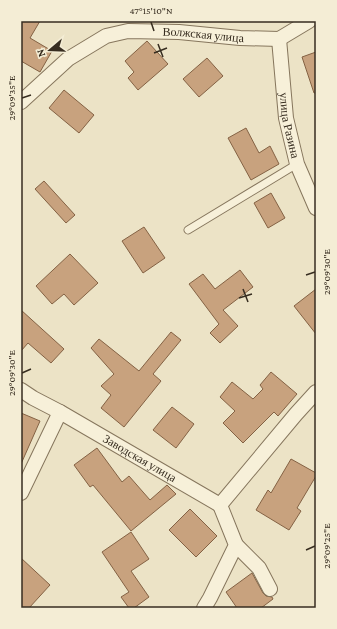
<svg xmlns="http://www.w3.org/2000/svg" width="337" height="629" viewBox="0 0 337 629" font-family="'Crimson Pro',serif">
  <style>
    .building { fill: #c8a27e; stroke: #846244 }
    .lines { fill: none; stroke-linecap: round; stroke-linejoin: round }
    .lane-casing { stroke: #86765d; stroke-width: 9 }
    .street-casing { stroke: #86765d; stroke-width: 16 }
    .lane { stroke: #f7f0d9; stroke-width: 7 }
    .street { stroke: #f7f0d9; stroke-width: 14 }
    .ticks { fill: none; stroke: #372d20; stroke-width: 1.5 }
    .labels { text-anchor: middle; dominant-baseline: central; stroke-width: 3; stroke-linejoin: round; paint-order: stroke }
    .street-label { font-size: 12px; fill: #372d20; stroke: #f4edd5 }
    .neatline { fill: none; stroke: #372d20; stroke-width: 1.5 }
    .ticks-label { font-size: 10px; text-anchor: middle; fill: #372d20 }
  </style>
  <rect width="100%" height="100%" fill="#ece3c6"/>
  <g class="building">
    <polygon points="21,21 40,21 30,38 52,51 40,72 21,61"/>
    <polygon points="147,41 168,64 138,90 128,78 134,72 125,61"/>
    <polygon points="316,52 316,93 314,93 302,57"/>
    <polygon points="207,58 223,76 199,97 183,79"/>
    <polygon points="64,90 94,115 79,133 49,108"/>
    <polygon points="246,128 259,153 270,146 279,164 251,180 228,138"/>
    <polygon points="44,181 75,215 66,223 35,189"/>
    <polygon points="271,193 285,218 268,228 254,203"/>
    <polygon points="144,227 165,258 143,273 122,241"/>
    <polygon points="70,254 98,283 74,305 64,294 52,304 36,286"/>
    <polygon points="240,270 253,287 223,310 238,326 220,343 210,333 219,324 189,284 203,274 215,289"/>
    <polygon points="316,289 316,334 294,306"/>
    <polygon points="21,310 64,349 51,363 28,343 21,351"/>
    <polygon points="171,332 181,340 153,374 161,381 124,427 101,408 111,395 101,386 114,374 91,348 99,339 139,371"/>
    <polygon points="271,372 297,394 278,416 274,412 243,443 223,423 235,411 220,397 232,382 253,399 263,389 260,385"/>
    <polygon points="172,407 194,424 176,448 153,430"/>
    <polygon points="21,413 40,421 21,464"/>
    <polygon points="97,448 122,482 129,476 150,500 167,485 176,494 131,531 93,485 90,487 74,465"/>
    <polygon points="291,459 316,473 316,476 297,508 301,511 289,530 256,510 268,490 271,493"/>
    <polygon points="190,509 217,536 196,557 169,530"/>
    <polygon points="131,532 149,559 131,571 149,597 134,608 129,608 121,597 129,592 102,552"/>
    <polygon points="21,558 50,585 29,608 21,608"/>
    <polygon points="252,573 263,593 266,596 272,597 273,599 261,608 237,608 226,592"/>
  </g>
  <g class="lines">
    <g class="lane-casing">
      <polyline id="lane" points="188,230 297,164"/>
    </g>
    <g class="street-casing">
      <g id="street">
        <path id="s1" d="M279 39 286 118 297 164 316 208"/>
        <path id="s2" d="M21 102 68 59 106 36 128 31 179 32 240 38 279 39 309 21"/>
        <path id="s3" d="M21 390 33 398 60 412 220 505 296 414 316 392"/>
        <polyline points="21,493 60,412"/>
        <polyline points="236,545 259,568 270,589"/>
        <polyline points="204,608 210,598 236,545 220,505"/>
      </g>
    </g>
    <use href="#lane" class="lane"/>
    <use href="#street" class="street"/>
  </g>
  <path class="ticks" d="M151 22 154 31M158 44 163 57M154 53 167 48M22 98 31 95M306 275 315 272M243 289 248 302M239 298 252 294M22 373 31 369M306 550 315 546"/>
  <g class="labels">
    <g class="street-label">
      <text stroke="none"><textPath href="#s2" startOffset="206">Волжская улица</textPath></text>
      <text stroke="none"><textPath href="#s1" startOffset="87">улица Разина</textPath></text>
      <text stroke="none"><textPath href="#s3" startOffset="137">Заводская улица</textPath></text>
    </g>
  </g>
  <rect width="337" height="629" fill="none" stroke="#f4edd5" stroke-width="44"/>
  <g transform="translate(50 50) rotate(251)" stroke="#f4edd5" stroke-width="3" paint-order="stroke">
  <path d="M0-3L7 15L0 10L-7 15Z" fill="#372d20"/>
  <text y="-6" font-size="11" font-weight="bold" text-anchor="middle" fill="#372d20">N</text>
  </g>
  <rect x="22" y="22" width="293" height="585" class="neatline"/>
  <g class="ticks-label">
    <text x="151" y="14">47°15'10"N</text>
    <text transform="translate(11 98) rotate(-90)" y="4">29°09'35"E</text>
    <text transform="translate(326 272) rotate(-90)" y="4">29°09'30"E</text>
    <text transform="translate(11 373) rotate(-90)" y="4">29°09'30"E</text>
    <text transform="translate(326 546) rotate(-90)" y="4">29°09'25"E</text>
  </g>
</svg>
